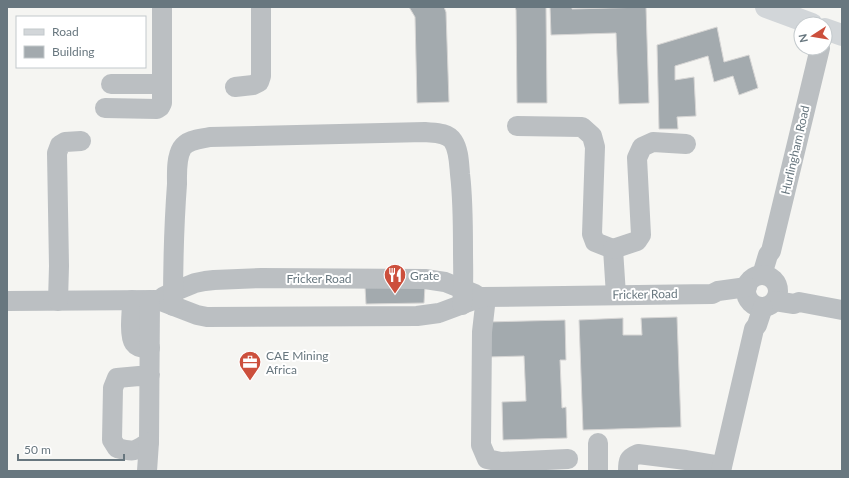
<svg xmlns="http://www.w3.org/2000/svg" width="849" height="478" viewBox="0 0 849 478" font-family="Lato,sans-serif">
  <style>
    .building { fill: #a3aaae; stroke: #d7d6d5 }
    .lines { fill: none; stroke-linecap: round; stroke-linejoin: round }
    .minor { stroke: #bbbfc2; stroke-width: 20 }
    .major { stroke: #d2d6d9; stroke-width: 22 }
    .labels { text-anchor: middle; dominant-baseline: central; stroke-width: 4; stroke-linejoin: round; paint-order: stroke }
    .street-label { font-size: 12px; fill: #68777f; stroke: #fff }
    .poi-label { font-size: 12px; fill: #68777f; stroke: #fff; text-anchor: start }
  </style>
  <rect width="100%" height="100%" fill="#f5f5f2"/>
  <g class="building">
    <polygon points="409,7 444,7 446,12 449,102 417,103 415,17"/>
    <polygon points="515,7 546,7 547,103 517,103 516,10"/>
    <polygon points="550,7 572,7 572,9 646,7 649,103 619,104 616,33 551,35"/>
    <polygon points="717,27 724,62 749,55 758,88 739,95 733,76 714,82 708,56 675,66 675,80 694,77 696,116 677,117 678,129 659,129 657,45"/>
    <polygon points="425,286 424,303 366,304 365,287"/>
    <polygon points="677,317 681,427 583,430 579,320 623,318 623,335 642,335 641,318"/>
    <polygon points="565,320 566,360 560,360 562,408 566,407 567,438 503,440 502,402 526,401 524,356 487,357 486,322"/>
  </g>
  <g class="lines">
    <g class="minor">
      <polyline points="111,84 162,84"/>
      <polyline points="235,87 253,85 259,82 261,76 261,7"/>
      <polyline points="105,108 157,109 160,107 162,103 162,7"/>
      <polyline points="517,126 582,127 592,136 595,147 592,234 595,242 613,249 616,295"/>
      <polyline points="613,249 637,241 641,235 637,158 642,147 653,142 686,144"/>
      <polyline points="762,275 768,255 771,251 820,48"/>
      <circle cx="762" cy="291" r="16"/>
      <polyline points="163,297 173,292 195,283 205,281 214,280 261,278 425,279 445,282 475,294"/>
      <polyline points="486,297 482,332 481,445 487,459 501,462 568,459"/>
      <path d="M132 300C132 309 131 317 131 326 131 341 133 349 150 348"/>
      <polyline points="7,301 158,300 197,315 207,317 417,316 439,313 482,297 712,294 718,291 747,287"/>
      <polyline points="58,301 59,266 57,153 60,145 65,142 81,141"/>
      <polyline points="775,301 794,304 799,302 842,310"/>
      <path d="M173 306C173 266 174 224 177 184 177 173 176 158 182 148 188 139 201 139 210 137L425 132C435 133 447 132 453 141 459 150 459 163 460 174 463 199 463 224 463 250 463 268 464 287 462 305"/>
      <path d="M150 375 117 378 113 388 112 440 117 448C133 452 135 452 149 442L150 300"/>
      <polyline points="598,443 598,471"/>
      <polyline points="147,471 149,442"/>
      <path d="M628 471C628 461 628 458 638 454L686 460 722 466"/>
      <polyline points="721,471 754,329 757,325 763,307"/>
    </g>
    <g class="major">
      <polyline points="766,7 812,24"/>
      <polyline points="825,29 842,35"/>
    </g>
  </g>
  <defs>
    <g id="restaurant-pin" transform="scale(1.15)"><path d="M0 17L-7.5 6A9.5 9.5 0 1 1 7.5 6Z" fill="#cc4f3c" stroke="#fff"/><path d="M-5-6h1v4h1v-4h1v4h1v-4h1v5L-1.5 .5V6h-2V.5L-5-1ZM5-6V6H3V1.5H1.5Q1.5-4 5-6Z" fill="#fff"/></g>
    <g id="office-pin" transform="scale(1.15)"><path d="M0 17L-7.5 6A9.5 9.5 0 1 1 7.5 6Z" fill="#cc4f3c" stroke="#fff"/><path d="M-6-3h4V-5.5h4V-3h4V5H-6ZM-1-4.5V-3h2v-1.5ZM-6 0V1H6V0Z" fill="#fff"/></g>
  </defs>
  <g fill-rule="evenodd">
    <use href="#restaurant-pin" x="395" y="275"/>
    <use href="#office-pin" x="250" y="362"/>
  </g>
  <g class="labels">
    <g class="street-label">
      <text transform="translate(795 150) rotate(-77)">Hurlingham Road</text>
      <text x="319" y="278">Fricker Road</text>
      <text transform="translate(645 294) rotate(-1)">Fricker Road</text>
    </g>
    <g class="poi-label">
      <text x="410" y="275">Grate</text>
      <text x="266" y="355">CAE Mining<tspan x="266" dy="14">Africa</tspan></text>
    </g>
  </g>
  <rect width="849" height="478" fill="none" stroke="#68777f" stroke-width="16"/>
  <rect x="16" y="16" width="130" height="52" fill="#ffffff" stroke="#c3c9cc"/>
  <rect x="24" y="29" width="20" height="6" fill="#d2d6d9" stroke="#c3c9cc"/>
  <text x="52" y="36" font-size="12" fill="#68777f">Road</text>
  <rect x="24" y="46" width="20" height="12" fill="#a3aaae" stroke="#c3c9cc"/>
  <text x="52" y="56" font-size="12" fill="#68777f">Building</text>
  <g transform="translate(813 36) rotate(258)"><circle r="19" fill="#ffffff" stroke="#c3c9cc"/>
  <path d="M0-3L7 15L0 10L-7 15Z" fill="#cc4f3c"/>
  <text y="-6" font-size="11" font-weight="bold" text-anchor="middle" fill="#68777f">N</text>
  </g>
  <path d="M18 454v6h106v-6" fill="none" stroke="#68777f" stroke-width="2"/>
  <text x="24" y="454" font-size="12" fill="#68777f" stroke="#ffffff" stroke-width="3" paint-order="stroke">50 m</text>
</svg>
